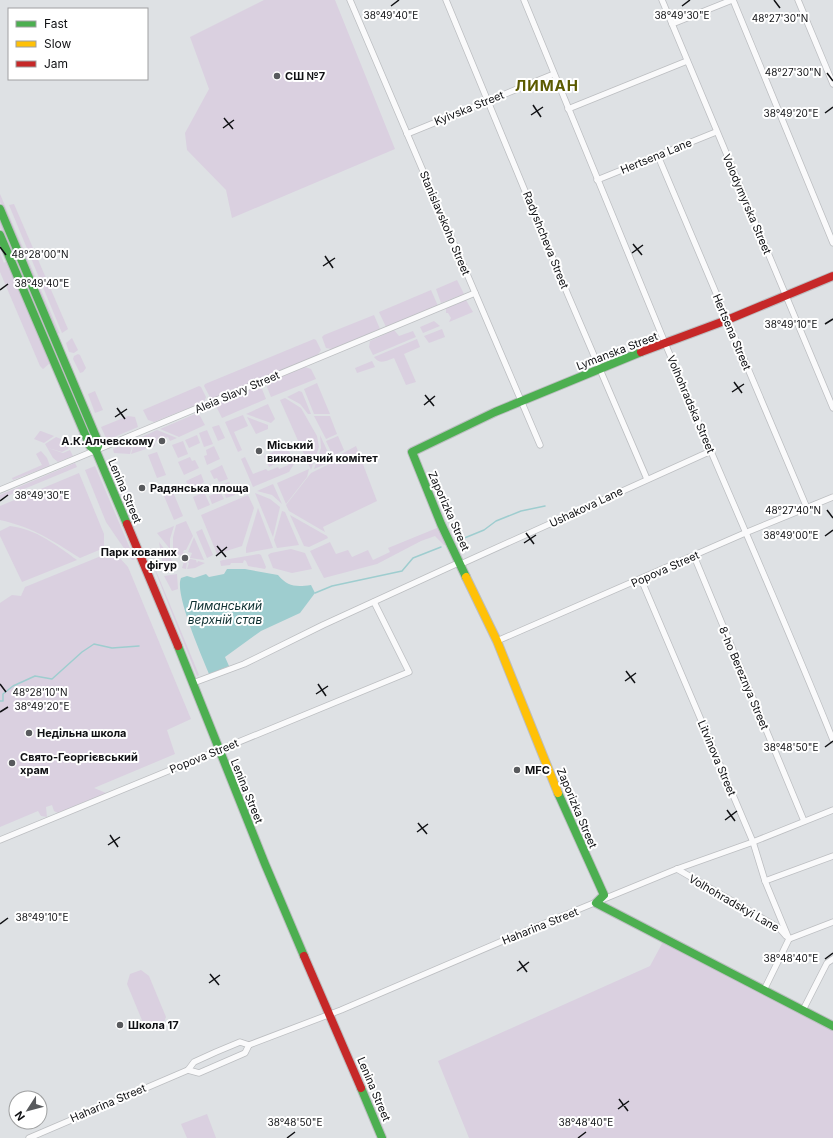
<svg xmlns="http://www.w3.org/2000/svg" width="833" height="1138" viewBox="0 0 833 1138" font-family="Inter,sans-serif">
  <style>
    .green { fill: #dad0e0 }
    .water { fill: #9ecdcf }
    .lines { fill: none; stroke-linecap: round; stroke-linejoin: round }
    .stream { stroke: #9ecdcf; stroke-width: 1.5 }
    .street-casing { stroke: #bcbec1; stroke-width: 7 }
    .fast-casing { stroke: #bcbec1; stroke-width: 10 }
    .slow-casing { stroke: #bcbec1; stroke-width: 10 }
    .jam-casing { stroke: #bcbec1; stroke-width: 10 }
    .street { stroke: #fafafb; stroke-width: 5.5 }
    .fast { stroke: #4caf50; stroke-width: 8 }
    .slow { stroke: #ffc107; stroke-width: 8 }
    .jam { stroke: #c62828; stroke-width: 8 }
    .ticks { fill: none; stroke: #101114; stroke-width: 1.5 }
    .poi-dot { fill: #585a5d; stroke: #fff; stroke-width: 1.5 }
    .labels { text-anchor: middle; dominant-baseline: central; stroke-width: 4; stroke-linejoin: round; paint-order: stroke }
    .poi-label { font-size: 11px; font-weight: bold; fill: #101114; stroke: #fff; text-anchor: start }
    .street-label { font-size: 11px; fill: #101114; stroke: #fff }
    .water-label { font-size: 12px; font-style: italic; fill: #0e3031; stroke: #fff }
    .district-label { font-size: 15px; font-weight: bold; letter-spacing: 1px; fill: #5b5a00; stroke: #fff }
    .ticks-label { font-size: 10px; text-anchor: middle; fill: #101114; stroke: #fff; stroke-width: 4; stroke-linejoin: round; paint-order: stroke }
  </style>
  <rect width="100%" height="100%" fill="#dee1e4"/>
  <g class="green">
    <polygon points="264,0 335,0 395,149 232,218 226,190 187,150 185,133 209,89 190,37"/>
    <polygon points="0,194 60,334 56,332 53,326 0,202"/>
    <polygon points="14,204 68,329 62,333 9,205"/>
    <polygon points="0,218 94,437 90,439 0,228"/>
    <polygon points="0,253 4,263 7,261 50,363 43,369 40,366 0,272"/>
    <polygon points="457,280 464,294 441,303 436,289"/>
    <polygon points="431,290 438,306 386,327 379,312"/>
    <polygon points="466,300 473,312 449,322 451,318 448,313 446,313 446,308"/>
    <polygon points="374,315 380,329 332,349 326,348 322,337 324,335"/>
    <polygon points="434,321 440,326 423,333 420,327"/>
    <polygon points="442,329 445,337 429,343 424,336"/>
    <polygon points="394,330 399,336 413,331 416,337 373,355 369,347 370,341"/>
    <polygon points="72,338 78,350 74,353 69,352 66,343"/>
    <polygon points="314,339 316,340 321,350 317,356 211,399 204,386 205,384"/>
    <path d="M417 339 420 347 404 354 416 382 406 385 394 358C386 361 380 365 374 357Z"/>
    <polygon points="78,354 80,355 86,368 83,372 80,373 73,359 74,356"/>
    <polygon points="372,361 375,367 357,373 355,368"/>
    <polygon points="305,367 311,369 316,379 271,397 267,387 270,381"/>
    <polygon points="317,383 330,414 314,414 304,389"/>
    <polygon points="199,386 201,387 206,397 204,402 154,422 148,420 143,410"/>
    <polygon points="256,387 262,389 266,399 222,418 215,404"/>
    <polygon points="95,391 103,410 95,413 88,394"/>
    <polygon points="299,391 302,392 311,414 308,414 300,404 287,397"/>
    <polygon points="285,398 301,408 317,436 319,447 311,470 280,400"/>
    <polygon points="268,404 275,419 271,423 246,414"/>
    <polygon points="195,414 200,416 205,425 179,437 160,429"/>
    <polygon points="243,415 248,426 234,432 242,450 238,452 225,422"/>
    <polygon points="128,416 135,417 138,427 107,440 101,427"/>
    <polygon points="314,416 330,416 337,434 326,439"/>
    <polygon points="247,417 268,425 268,429 256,434"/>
    <polygon points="219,425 225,438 218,441 212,427"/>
    <polygon points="157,430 177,438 170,441 168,437 154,442 155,446 131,454 135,440"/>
    <polygon points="207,430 213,444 204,447 199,433"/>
    <polygon points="40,431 41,431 54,436 44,443 34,439"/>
    <polygon points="197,435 200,443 189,448 185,440"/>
    <polygon points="320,435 331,459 331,462 314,469 321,448"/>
    <polygon points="338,436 344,450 333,456 326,441"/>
    <polygon points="56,437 68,442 69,446 68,449 62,452 48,448 63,453 70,450 73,456 58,462 53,458 45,444"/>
    <polygon points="134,440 130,454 114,453 113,449"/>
    <polygon points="183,441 188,454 178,458 172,445"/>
    <polygon points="214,446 220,459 207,465 204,456 207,455 206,450"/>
    <polygon points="286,446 292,457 287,459 286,458 269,467 264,456"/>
    <polygon points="356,446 377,501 323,527 325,532 289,511 286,505 311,473 333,462 334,458"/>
    <polygon points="41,451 47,458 50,466 13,480 12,478 42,465 36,454"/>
    <polygon points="157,452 166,475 157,478 148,455"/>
    <polygon points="190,457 192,461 195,460 199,468 184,475 178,462"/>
    <polygon points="245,457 253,474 266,469 268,471 278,467 279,469 288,465 289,463 293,461 294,464 289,472 253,487 241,459"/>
    <polygon points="75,463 77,467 0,499 0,495"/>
    <polygon points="222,465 228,479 219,482 217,478 214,479 210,471"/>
    <polygon points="95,466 135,560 132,560 106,522 85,470"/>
    <polygon points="309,469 307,477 286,504 277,483"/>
    <path d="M79 473 104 534V548L80 558C51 540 35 528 0 520V506Z"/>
    <polygon points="201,474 204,482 201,484 203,489 191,493 186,481"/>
    <polygon points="229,482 235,495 226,498 221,485"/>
    <polygon points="273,484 282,504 272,495 257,491"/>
    <polygon points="220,491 224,499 212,504 209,496"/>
    <polygon points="173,492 183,516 174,520 164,496"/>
    <polygon points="204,492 210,505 198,510 193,497"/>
    <polygon points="255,493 270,499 280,507 273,537"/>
    <polygon points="248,495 254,508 242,546 217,554 201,515"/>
    <polygon points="258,508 273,548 246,553 246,548"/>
    <polygon points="282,511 285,512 299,545 277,548 274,540"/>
    <polygon points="290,515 327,536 328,538 309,547 304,546"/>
    <polygon points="186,521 193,536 186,550 184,550 183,552 185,553 184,556 173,554 173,537 176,525"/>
    <path d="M10 526C36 529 56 545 77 560L22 582 0 536V531Z"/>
    <polygon points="174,526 170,539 170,549 157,533"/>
    <polygon points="437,528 439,528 448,545 444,545 435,536 421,541 377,564 324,578 310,551 330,542 336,554 348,550 352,557 368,550 373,560 390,552 388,548"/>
    <polygon points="202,529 213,555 207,558 196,532"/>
    <polygon points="194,537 204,560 190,558 192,553 188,552"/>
    <polygon points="159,542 168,554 177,569 164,571"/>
    <polygon points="291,549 305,553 312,569 292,573 273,568 268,555 271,553"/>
    <polygon points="106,554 117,555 128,567 191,719 167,730 175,754 94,788 106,793 58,813 54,811 52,805 46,807 47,817 41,816 38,811 0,827 0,603 12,595 21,596 25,587"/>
    <polygon points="259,554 261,555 266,567 265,569 248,566 246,561 244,560 243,563 231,563 230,565 221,566 220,561 223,560"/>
    <polygon points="185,558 196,560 197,563 198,561 205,563 195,568 187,569 189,563 187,562 186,569 182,568"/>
    <polygon points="154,566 159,578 199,675 197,676 154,568"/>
    <polygon points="177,574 178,589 172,591 164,576"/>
    <polygon points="665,938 833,1026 833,1138 469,1138 438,1061 650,966"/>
    <polygon points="141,970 149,976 166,1017 162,1027 153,1030 144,1025 127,984 130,974"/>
    <polygon points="207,1114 216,1138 187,1138 181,1124"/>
  </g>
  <path class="water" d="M227 569H245L278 575C288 587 296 587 311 585L315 593 300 613 261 631 225 657 229 666 209 674C202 656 174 594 181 578L187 576 194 578 206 574 209 577 224 574Z"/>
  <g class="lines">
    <g class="stream">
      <polyline points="462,539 484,530 496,521 521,511 545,506"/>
      <polyline points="315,593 332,586 402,571 413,558 441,547"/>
      <polyline points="0,701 3,701 3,694 13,686 35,676 52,679 82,652 94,644 112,648 139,646"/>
    </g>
    <g class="street-casing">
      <g id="street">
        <polyline points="350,0 540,445"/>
        <polyline points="446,0 568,295 647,479"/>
        <path d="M524 0C572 114 617 229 665 343 720 475 779 606 833 740"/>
        <polyline points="662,0 833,408"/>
        <polyline points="733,0 833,243"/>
        <polyline points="798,0 833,84"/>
        <polyline points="672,24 732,0"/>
        <polyline points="568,109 687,61"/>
        <polyline points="407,134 554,74"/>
        <polyline points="658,156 807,508"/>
        <polyline points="597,180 716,132"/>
        <polyline points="0,490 475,293"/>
        <polyline points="694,556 804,821"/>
        <polyline points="641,579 753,842 765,881 789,939"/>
        <polyline points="497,641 745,533 833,497"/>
        <polyline points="193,683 244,664 323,625 456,564 461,564 711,451"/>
        <polyline points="0,840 409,672 374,602"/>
        <polyline points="677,869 779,928 786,936"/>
        <polyline points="765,881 833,856"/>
        <polyline points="764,990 789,939 833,922"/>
        <polyline points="803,1010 827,963 833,959"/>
        <polyline points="188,1070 199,1073 245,1053 249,1045"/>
        <polyline points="29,1138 188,1070 194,1062 216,1052 240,1042 249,1045 341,1010 533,928 677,869 753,842 833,810"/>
      </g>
    </g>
    <g class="fast-casing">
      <g id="fast">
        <polyline points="0,209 99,444 96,451"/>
        <polyline points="0,235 90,446 96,451 127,524"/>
        <polyline points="466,577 441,524 412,452 495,412 641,352"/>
        <polyline points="178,646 265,864 304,956"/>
        <polyline points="558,793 604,895 596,903 833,1026"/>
        <polyline points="361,1088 382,1138"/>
      </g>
    </g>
    <g class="slow-casing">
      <polyline id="slow" points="466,577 497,641 558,793"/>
    </g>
    <g class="jam-casing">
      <g id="jam">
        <polyline points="641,352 727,320 833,276"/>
        <polyline points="127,524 178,646"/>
        <polyline points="304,956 361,1088"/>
      </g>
    </g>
    <use href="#street" class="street"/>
    <use href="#fast" class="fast"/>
    <use href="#slow" class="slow"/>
    <use href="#jam" class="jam"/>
  </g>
  <path class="ticks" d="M774 0 780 8M391 6 399 0M682 6 690 0M827 73 833 81M533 105 541 117M825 113 833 107M531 115 543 107M224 118 233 129M223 128 234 120M633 244 642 255M0 247 6 255M632 253 643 245M325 256 333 268M323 266 335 258M0 290 8 284M825 324 833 319M734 382 742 393M732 392 744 384M425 395 434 406M424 405 435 396M117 408 125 419M115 417 127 409M0 501 8 495M827 510 833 518M526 533 534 544M825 536 833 530M524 543 536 535M217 546 226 557M216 556 227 547M626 671 635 683M625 681 636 673M0 684 6 692M318 684 326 696M316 694 328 686M0 712 8 707M825 747 833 741M727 810 735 821M725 820 737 811M418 823 427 834M417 832 428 824M110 835 118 847M108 845 120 837M0 924 8 918M825 959 833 953M519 961 527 972M517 971 529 962M210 974 219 985M209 983 220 975M619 1099 628 1111M618 1109 629 1101M287 1138 295 1132M578 1138 586 1132"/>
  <g class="poi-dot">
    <circle cx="277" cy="76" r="4"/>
    <circle cx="162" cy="441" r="4"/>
    <circle cx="259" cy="451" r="4"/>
    <circle cx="142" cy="488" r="4"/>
    <circle cx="185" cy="558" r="4"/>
    <circle cx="29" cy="733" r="4"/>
    <circle cx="12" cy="763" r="4"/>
    <circle cx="517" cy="770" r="4"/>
    <circle cx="120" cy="1025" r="4"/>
  </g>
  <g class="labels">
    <g class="poi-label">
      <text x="285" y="76">СШ №7</text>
      <text x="154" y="441" text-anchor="end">А.К.Алчевскому</text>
      <text x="267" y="445">Міський<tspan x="267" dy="13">виконавчий комітет</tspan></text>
      <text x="150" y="488">Радянська площа</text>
      <text x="177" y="552" text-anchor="end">Парк кованих<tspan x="177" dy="13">фігур</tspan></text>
      <text x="37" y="733">Недільна школа</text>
      <text x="20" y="757">Свято-Георгієвський<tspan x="20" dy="13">храм</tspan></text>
      <text x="525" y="770">MFC</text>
      <text x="128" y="1025">Школа 17</text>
    </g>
    <g class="street-label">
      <text transform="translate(469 108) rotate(-22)">Kyivska Street</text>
      <text transform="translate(656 156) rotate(-22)">Hertsena Lane</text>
      <text transform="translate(747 204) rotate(67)">Volodymyrska Street</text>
      <text transform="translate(445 223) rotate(67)">Stanislavskoho Street</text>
      <text transform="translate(546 240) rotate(68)">Radyshcheva Street</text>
      <text transform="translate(732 332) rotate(67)">Hertsena Street</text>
      <text transform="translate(617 351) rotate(-21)">Lymanska Street</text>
      <text transform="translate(237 392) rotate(-23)">Aleia Slavy Street</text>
      <text transform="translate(691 404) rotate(67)">Volhohradska Street</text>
      <text transform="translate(125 491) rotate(67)">Lenina Street</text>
      <text transform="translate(586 507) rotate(-25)">Ushakova Lane</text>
      <text transform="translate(449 511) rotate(66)">Zaporizka Street</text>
      <text transform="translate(665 569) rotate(-24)">Popova Street</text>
      <text transform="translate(744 678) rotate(67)">8-ho Bereznya Street</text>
      <text transform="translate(204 756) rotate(-22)">Popova Street</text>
      <text transform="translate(717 758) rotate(67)">Litvinova Street</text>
      <text transform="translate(247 791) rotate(68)">Lenina Street</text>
      <text transform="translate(577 808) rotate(67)">Zaporizka Street</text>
      <text transform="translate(734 903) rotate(30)">Volhohradskyi Lane</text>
      <text transform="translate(540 926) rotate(-22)">Haharina Street</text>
      <text transform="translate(374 1089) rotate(67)">Lenina Street</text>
      <text transform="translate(108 1103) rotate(-23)">Haharina Street</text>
    </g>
    <g class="water-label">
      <text x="225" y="605">Лиманський<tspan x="225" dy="14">верхній став</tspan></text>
    </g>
    <g class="district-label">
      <text x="547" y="85">ЛИМАН</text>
    </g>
  </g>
  <g class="ticks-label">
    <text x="391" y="19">38°49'40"E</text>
    <text x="682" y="19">38°49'30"E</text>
    <text x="780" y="22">48°27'30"N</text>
    <text x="793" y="76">48°27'30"N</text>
    <text x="791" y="117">38°49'20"E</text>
    <text x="40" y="258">48°28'00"N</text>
    <text x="42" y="287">38°49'40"E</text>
    <text x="791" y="328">38°49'10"E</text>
    <text x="42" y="499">38°49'30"E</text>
    <text x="793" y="514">48°27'40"N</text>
    <text x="791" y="539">38°49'00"E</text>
    <text x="40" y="696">48°28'10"N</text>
    <text x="42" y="710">38°49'20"E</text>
    <text x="791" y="751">38°48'50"E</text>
    <text x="42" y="921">38°49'10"E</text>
    <text x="791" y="962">38°48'40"E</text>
    <text x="295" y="1126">38°48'50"E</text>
    <text x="586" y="1126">38°48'40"E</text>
  </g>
  <rect x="8" y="8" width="140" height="72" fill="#ffffff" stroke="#9fa0a1"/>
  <rect x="16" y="21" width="20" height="6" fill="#4caf50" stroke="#9fa0a1"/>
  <text x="44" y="28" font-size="12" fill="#101114">Fast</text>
  <rect x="16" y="41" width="20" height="6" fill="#ffc107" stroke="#9fa0a1"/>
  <text x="44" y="48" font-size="12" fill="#101114">Slow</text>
  <rect x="16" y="61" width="20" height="6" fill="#c62828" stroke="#9fa0a1"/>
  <text x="44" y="68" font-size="12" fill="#101114">Jam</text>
  <g transform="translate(28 1110) rotate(234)"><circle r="19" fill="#ffffff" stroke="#9fa0a1"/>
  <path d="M0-3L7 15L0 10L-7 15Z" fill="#585a5d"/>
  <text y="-6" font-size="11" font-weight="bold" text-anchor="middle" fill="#101114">N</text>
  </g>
</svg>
